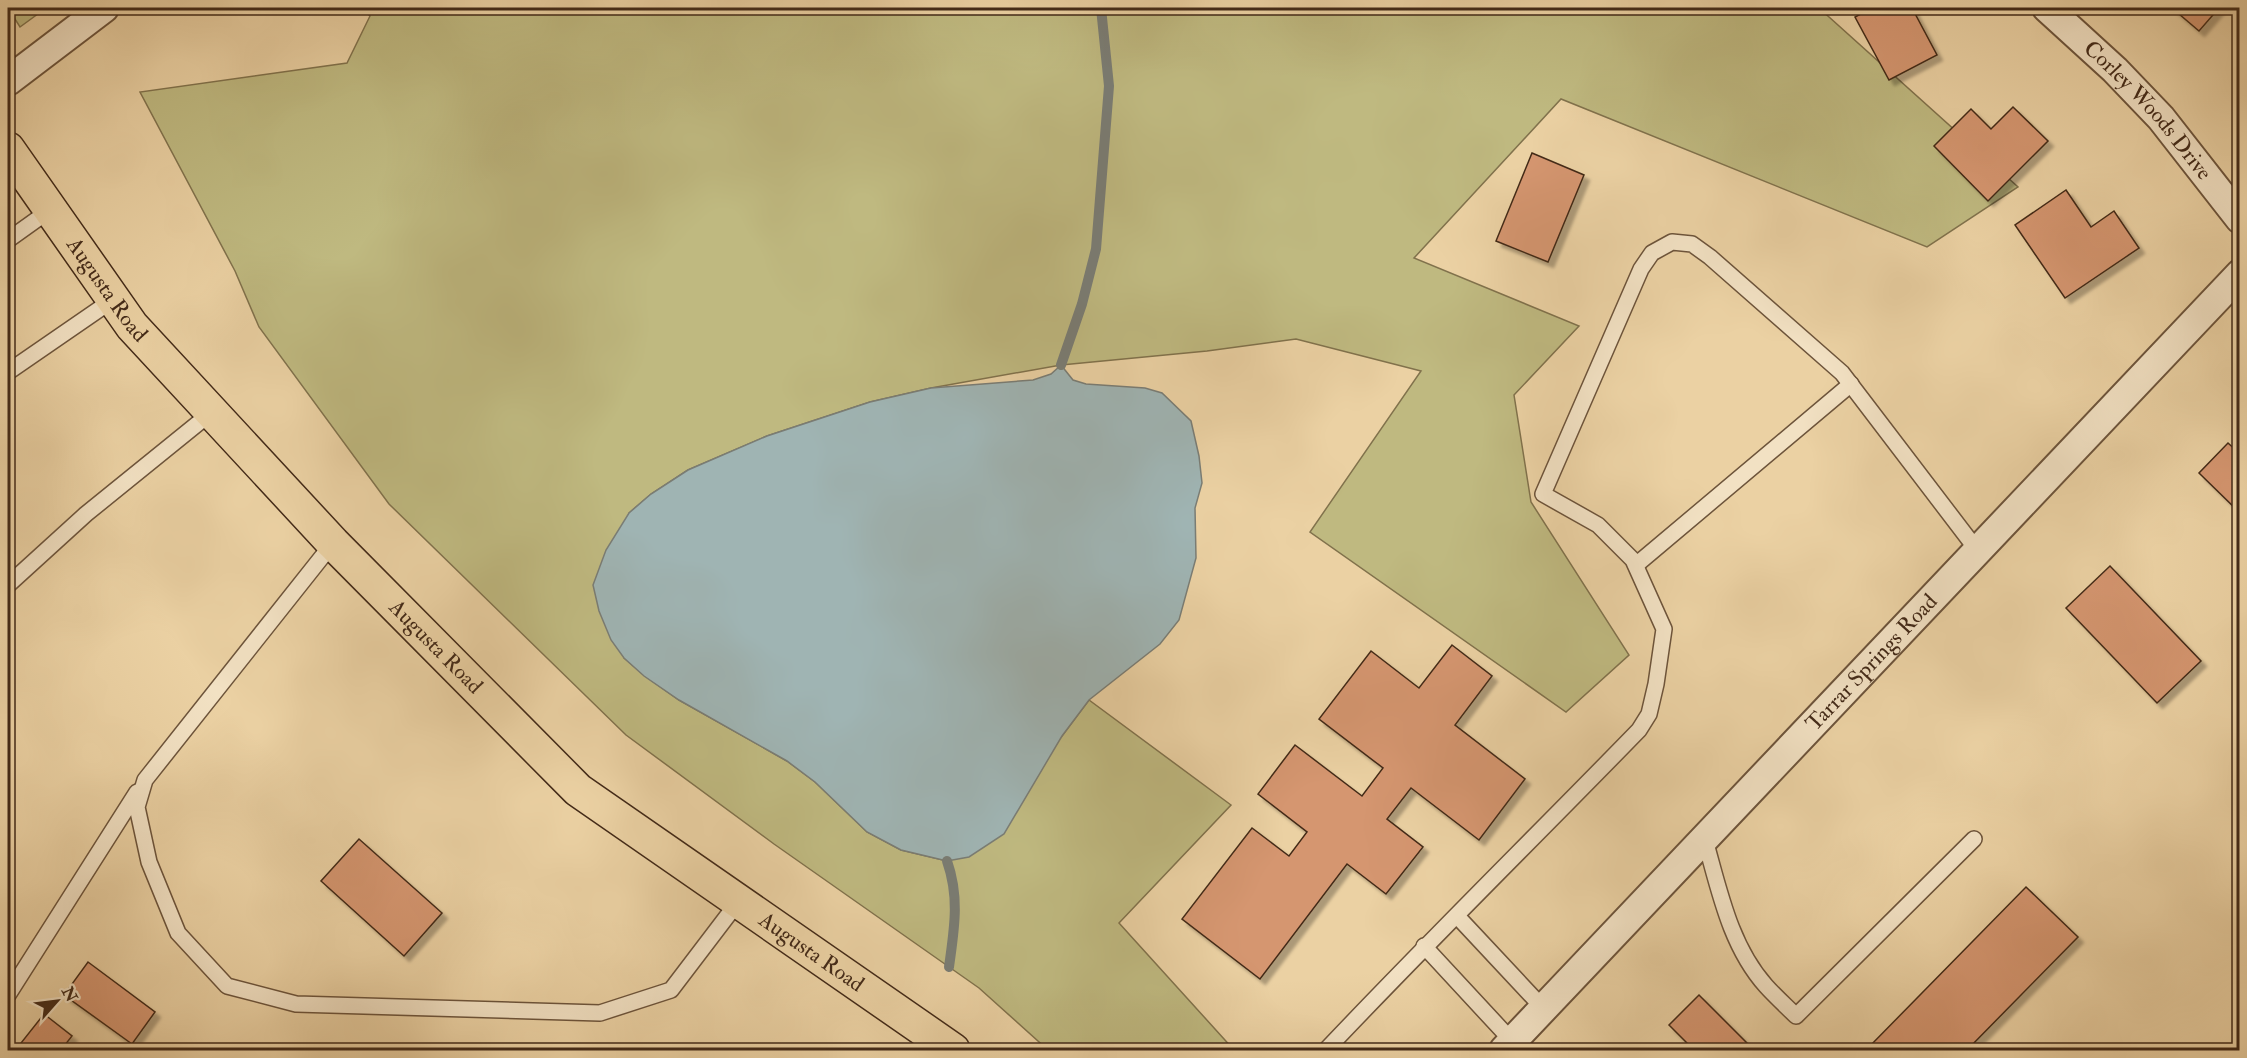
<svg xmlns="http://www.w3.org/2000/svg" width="2247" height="1058" viewBox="0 0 2247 1058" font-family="'IM FELL Double Pica',serif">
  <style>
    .green { fill: #bfb980; stroke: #81724c; stroke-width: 1.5 }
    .water { fill: #9fb4b3; stroke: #7a7d75; stroke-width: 1.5 }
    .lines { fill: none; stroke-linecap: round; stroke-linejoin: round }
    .stream { stroke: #7a7d75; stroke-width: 10 }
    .building { fill: #d59670; stroke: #432a18; stroke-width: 1.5; filter: url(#shadow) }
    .lane-casing { stroke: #6d543b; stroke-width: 18 }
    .street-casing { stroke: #6d543b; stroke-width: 32 }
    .primary-casing { stroke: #432a18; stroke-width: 36 }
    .lane { stroke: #f2e1c3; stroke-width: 15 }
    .street { stroke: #f2e1c3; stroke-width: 28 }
    .primary { stroke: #ebd1a3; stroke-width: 33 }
    .labels { text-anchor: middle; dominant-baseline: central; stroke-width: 5; stroke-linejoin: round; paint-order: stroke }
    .street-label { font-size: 22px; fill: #432a18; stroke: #f2e1c3 }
  </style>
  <defs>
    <filter id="shadow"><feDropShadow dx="5.5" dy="5.5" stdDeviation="1.5" flood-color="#0004"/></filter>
  </defs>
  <rect width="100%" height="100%" fill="#ebd1a3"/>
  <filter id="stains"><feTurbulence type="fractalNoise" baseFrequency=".00333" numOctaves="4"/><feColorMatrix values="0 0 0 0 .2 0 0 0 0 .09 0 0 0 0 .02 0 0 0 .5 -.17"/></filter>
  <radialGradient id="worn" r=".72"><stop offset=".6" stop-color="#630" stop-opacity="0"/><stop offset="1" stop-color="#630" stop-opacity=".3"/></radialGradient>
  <g class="green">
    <polygon points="8,8 46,8 20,27"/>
    <polygon points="362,8 1819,8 2018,187 1927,247 1561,99 1414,258 1579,326 1514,395 1531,502 1629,655 1566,712 1310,532 1421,371 1296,339 1207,351 1061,365 931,388 870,402 767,436 688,470 651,494 629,513 624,658 645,676 679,700 787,761 815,782 867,832 901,850 947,861 1062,736 1089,700 1231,805 1119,923 1234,1050 1048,1050 979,988 774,844 626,735 389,504 259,327 235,271 140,92 347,63 370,16"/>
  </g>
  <polygon class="water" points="1061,365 1073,380 1086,384 1145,388 1162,393 1191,421 1199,456 1202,483 1195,508 1196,558 1179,620 1160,644 1089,700 1062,736 1004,834 969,857 947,861 901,850 867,832 815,782 787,761 679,700 644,676 624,658 611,640 599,611 593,585 606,550 629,513 651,494 688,470 767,436 870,402 931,388 1033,380 1051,374"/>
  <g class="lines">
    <g class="stream">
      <polyline points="1061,365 1082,304 1096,249 1109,86 1101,8"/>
      <path d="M947 861C960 898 954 930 949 967"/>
    </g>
  </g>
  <g class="building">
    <polygon points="1872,8 1912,8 1937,55 1889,80 1855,17"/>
    <polygon points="2172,8 2219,8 2199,31"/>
    <polygon points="2013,107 2048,141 1988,201 1934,146 1971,109 1991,129"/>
    <polygon points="1532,153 1584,175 1548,262 1496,241"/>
    <polygon points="2066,190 2091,227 2114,211 2139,248 2065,298 2015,225"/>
    <polygon points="2228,443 2240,454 2240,513 2199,473"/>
    <polygon points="2110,566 2201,661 2157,703 2066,608"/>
    <polygon points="1452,645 1492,676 1455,725 1525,779 1479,840 1411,788 1387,819 1423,847 1386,894 1347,864 1260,979 1182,919 1252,828 1289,856 1307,832 1258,794 1295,745 1362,796 1383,768 1319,719 1371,651 1419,688"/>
    <polygon points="359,839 442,913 404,956 321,881"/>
    <polygon points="2026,887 2078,937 1967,1050 1866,1050"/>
    <polygon points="88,962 155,1012 132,1044 64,995"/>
    <polygon points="1699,995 1754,1050 1694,1050 1669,1025"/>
    <polygon points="44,1014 72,1036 61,1050 31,1050 21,1043"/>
  </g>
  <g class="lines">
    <g class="lane-casing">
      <g id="lane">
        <polyline points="8,240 50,210"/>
        <polyline points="8,372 114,299"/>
        <polyline points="333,543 145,780 137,807 149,862 178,933 227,986 296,1004 600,1013 671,990 738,902"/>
        <polyline points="1636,565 1851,384"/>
        <polyline points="8,585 86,514 212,412"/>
        <path d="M1705 840C1719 889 1730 946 1766 986 1775 996 1786 1006 1796 1016L1974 839"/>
        <polyline points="1457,916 1544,1009"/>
        <polyline points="1424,946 1512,1041"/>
        <polyline points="8,995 137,792"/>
        <path d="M1326 1050C1428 942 1535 837 1639 730L1649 714 1656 684 1664 629 1633 560 1598 525 1543 494 1641 269 1652 253 1672 242 1692 244 1710 257 1842 373 1977 550"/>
      </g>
    </g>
    <g class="street-casing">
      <g id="street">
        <path id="s1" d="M2047 8 2115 70 2161 118 2240 219"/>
        <polyline points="8,81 104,8"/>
        <path id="s2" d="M1504 1050 2240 274"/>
      </g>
    </g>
    <g class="primary-casing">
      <g id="primary">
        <path id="s3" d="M8 149 132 326 333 543 578 790 953 1050"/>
      </g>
    </g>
    <use href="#lane" class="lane"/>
    <use href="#street" class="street"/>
    <use href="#primary" class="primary"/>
  </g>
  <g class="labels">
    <g class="street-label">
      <text stroke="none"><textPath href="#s1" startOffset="144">Corley Woods Drive</textPath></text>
      <text stroke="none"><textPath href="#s3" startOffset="172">Augusta Road</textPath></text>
      <text stroke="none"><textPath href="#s3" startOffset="658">Augusta Road</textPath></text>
      <text stroke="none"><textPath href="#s2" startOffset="534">Tarrar Springs Road</textPath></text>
      <text stroke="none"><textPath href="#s3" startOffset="1144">Augusta Road</textPath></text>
    </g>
  </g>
  <rect width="2247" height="1058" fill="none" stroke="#ebd1a3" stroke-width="30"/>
  <rect x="9" y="9" width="2229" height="1040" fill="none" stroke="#432a18" stroke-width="3"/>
  <rect x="15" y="15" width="2217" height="1028" fill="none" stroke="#432a18" stroke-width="1.5"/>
  <g transform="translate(57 1001) rotate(62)" stroke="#f2e1c3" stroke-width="4.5" paint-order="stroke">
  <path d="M0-4.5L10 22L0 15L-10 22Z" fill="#432a18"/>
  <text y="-9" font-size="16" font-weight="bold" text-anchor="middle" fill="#432a18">N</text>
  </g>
  <rect width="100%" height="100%" filter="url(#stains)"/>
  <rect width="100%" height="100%" fill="url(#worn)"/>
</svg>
